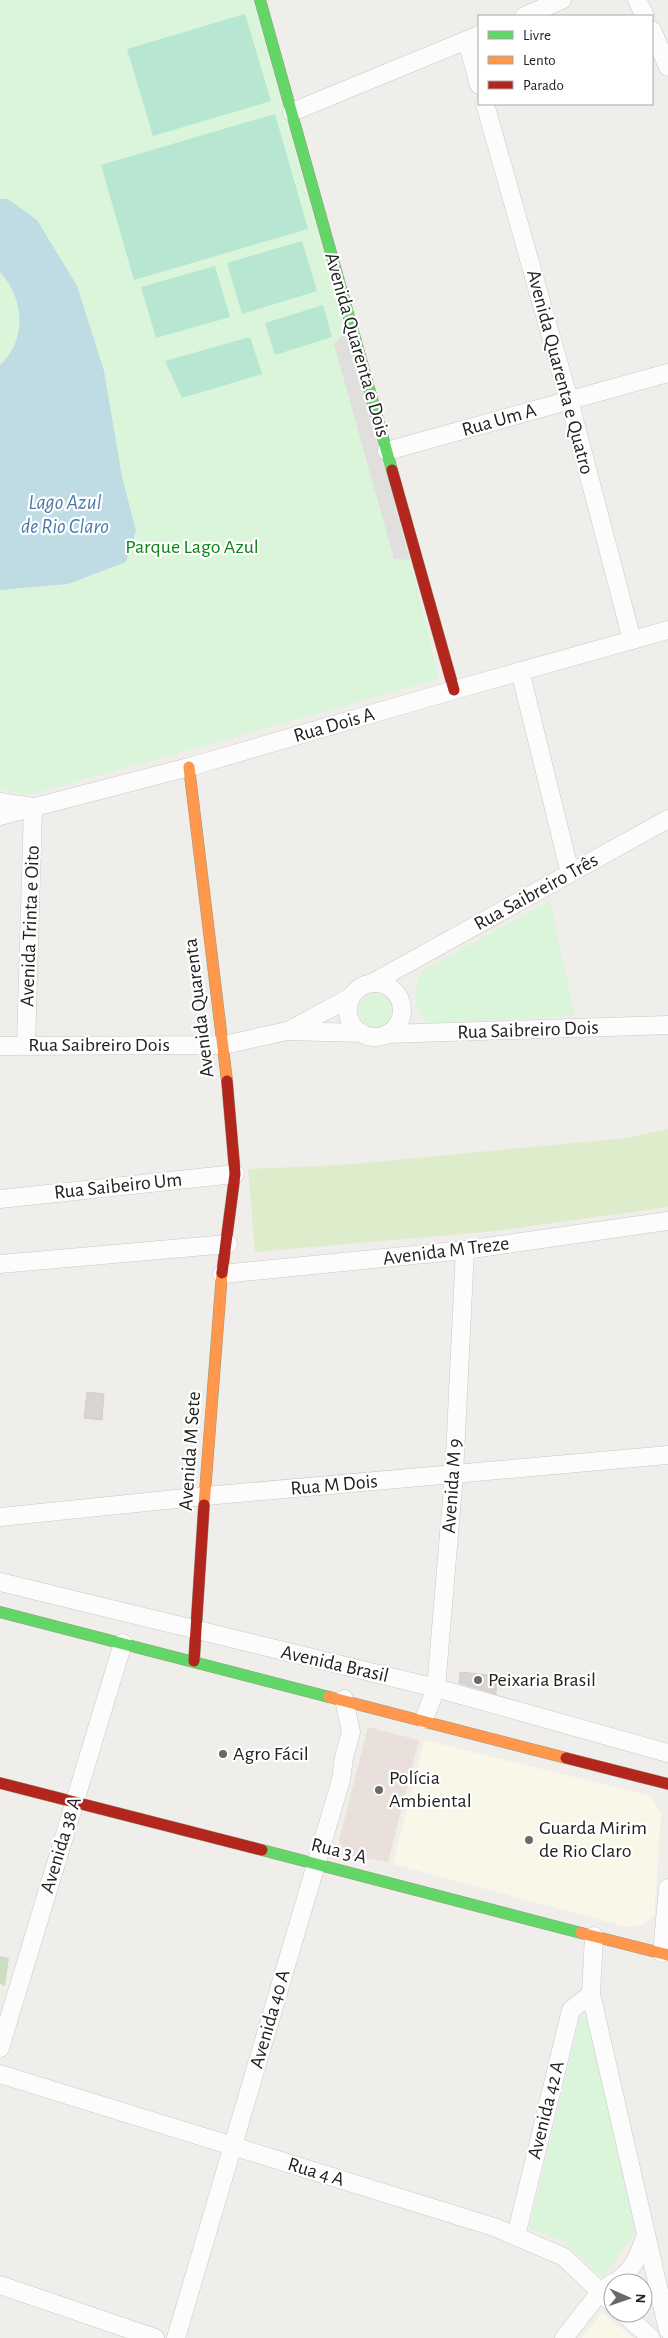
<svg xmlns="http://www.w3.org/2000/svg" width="668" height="2338" viewBox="0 0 668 2338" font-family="'Alegreya Sans',sans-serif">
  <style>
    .education { fill: #f8f7e8 }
    .military { fill: #eae0db }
    .grass { fill: #ddeccb }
    .forest { fill: #cbdec1 }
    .park { fill: #daf5da }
    .pitch { fill: #b7e6d2 }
    .parking { fill: #e0dfde }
    .water { fill: #bfdbe3 }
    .building { fill: #d7d4d2; stroke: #d3d0cc }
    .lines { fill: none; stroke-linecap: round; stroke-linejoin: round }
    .street-casing { stroke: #c9c8c7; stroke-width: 19 }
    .fast-casing { stroke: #999a82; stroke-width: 12 }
    .slow-casing { stroke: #999a82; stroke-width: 12 }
    .jam-casing { stroke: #999a82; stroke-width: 12 }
    .street { stroke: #fdfcfc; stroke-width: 18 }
    .fast { stroke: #63d668; stroke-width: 11 }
    .slow { stroke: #ff974d; stroke-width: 11 }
    .jam { stroke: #b3261e; stroke-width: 11 }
    .poi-dot { fill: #6a6968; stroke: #fff; stroke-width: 2 }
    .labels { text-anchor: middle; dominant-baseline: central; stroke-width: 4.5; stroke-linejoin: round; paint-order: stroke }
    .street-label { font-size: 20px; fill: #222; stroke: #fff }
    .park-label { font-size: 20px; fill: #0c8416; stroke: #fff }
    .poi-label { font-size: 20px; fill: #222; stroke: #fff; text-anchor: start }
    .water-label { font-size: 21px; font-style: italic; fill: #4a7aab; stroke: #fff }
  </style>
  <rect width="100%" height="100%" fill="#f0eeeb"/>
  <g class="education">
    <polygon points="424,1740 651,1796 661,1815 654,1915 642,1925 627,1927 393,1864"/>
    <polygon points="602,2312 633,2338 582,2338"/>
  </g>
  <polygon class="military" points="368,1727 419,1740 388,1862 347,1855 339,1841"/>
  <polygon class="grass" points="668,1129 668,1207 496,1231 255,1252 248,1169 343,1165 626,1138"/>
  <polygon class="forest" points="0,1956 9,1958 5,1986 0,1984"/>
  <g class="park">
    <polygon points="0,0 253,0 410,560 439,679 29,795 0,789"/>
    <path d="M550 901 575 1016 430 1023C409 1014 415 988 421 971Z"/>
    <circle cx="377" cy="1010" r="17"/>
    <polygon points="591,2016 635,2231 603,2278 565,2242 529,2229 580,2017"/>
  </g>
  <g class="pitch">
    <polygon points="245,14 271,101 153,136 127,49"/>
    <polygon points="275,114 308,229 134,280 101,165"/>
    <polygon points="302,241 317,291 242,314 227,263"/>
    <polygon points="215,266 230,317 156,338 141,287"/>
    <polygon points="323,305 332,337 275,355 265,323"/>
    <polygon points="250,337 262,374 182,398 165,361"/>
  </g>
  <polygon class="parking" points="347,330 410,560 394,559 334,344"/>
  <path class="water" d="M0 199H8L37 220 77 286 104 371 122 477 136 531 126 562 68 584 0 590V365C28 339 24 298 0 272Z"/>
  <g class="building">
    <polygon points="87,1392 104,1394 102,1420 84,1418"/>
    <polygon points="460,1672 497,1676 496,1694 459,1683"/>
  </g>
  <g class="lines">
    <g class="street-casing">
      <g id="street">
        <polyline points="637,0 645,16"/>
        <polyline points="524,16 562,0"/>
        <polyline points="652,30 668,67"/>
        <polyline points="467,41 479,85"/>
        <polyline points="485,104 569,400 632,640"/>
        <polyline points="292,112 479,35"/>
        <polyline points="387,451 668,373"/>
        <polyline points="520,671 570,873"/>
        <polyline points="0,802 33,807 26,1045"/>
        <polyline points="0,816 189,767 454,690 668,630"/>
        <polyline points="372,983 668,819"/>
        <circle cx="375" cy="1010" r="27"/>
        <polyline points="288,1031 351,997"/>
        <polyline points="387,1034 668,1025"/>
        <polyline points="0,1046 224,1045 287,1031 361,1033"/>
        <polyline points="0,1199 235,1174"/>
        <polyline points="0,1264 228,1244"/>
        <polyline points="222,1274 465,1250 668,1221"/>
        <polyline points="0,1517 205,1496 668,1455"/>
        <polyline points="0,1582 436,1688 668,1753"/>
        <polyline points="424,1719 436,1688 454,1475 465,1250"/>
        <polyline points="594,1936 591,1994 668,2330"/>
        <polyline points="662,1953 668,1888"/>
        <polyline points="0,2048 123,1643"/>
        <polyline points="0,2074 494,2227 564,2257 613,2304"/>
        <polyline points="516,2236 571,2010 591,1994"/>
        <path d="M614 2283C635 2269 637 2258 646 2235"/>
        <polyline points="0,2285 155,2338"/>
        <polyline points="623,2313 651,2338"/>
        <polyline points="176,2338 341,1780 344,1757 351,1732 344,1699"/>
        <polyline points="564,2338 600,2292 613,2283"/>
      </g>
    </g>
    <g class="fast-casing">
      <g id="fast">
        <polyline points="260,0 392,470"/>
        <polyline points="0,1612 329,1697"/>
        <polyline points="262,1850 581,1933"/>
      </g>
    </g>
    <g class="slow-casing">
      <g id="slow">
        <polyline points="189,767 227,1081"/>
        <polyline points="204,1505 222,1273"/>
        <polyline points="329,1697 566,1758"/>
        <polyline points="581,1933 668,1955"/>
      </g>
    </g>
    <g class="jam-casing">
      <g id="jam">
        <polyline points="392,470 454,690"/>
        <polyline points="222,1273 235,1174 227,1081"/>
        <polyline points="194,1661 204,1505"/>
        <polyline points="566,1758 668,1784"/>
        <polyline points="0,1783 262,1850"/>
      </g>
    </g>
    <use href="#street" class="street"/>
    <use href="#fast" class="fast"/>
    <use href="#slow" class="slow"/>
    <use href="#jam" class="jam"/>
  </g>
  <g class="poi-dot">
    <circle cx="478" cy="1680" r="5"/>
    <circle cx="223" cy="1754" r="5"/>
    <circle cx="379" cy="1790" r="5"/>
    <circle cx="529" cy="1840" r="5"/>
  </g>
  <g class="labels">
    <g class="street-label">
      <text transform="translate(357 345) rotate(74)">Avenida Quarenta e Dois</text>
      <text transform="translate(560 372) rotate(75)">Avenida Quarenta e Quatro</text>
      <text transform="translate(499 420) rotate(-16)">Rua Um A</text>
      <text transform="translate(334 725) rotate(-16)">Rua Dois A</text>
      <text transform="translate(536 892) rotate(-29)">Rua Saibreiro Três</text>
      <text transform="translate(30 926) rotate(-88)">Avenida Trinta e Oito</text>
      <text transform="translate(199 1008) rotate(-97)">Avenida Quarenta</text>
      <text transform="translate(528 1030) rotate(-2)">Rua Saibreiro Dois</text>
      <text x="99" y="1045">Rua Saibreiro Dois</text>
      <text transform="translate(118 1186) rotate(-6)">Rua Saibeiro Um</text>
      <text transform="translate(446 1251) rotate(-7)">Avenida M Treze</text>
      <text transform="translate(190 1451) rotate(-86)">Avenida M Sete</text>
      <text transform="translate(334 1485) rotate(-5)">Rua M Dois</text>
      <text transform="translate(452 1486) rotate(-86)">Avenida M 9</text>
      <text transform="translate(335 1664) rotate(13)">Avenida Brasil</text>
      <text transform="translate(61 1845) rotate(-73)">Avenida 38 A</text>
      <text transform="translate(339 1851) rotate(14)">Rua 3 A</text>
      <text transform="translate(270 2019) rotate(-74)">Avenida 40 A</text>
      <text transform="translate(546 2110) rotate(-76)">Avenida 42 A</text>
      <text transform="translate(316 2172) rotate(17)">Rua 4 A</text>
    </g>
    <g class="park-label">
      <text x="192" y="547">Parque Lago Azul</text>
    </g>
    <g class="poi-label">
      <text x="488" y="1680">Peixaria Brasil</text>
      <text x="233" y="1754">Agro Fácil</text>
      <text x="389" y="1778">Polícia<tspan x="389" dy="23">Ambiental</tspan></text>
      <text x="539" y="1828">Guarda Mirim<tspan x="539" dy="23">de Rio Claro</tspan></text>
    </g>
    <g class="water-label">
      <text x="65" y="502">Lago Azul<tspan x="65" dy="24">de Rio Claro</tspan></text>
    </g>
  </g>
  <rect x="478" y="15" width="175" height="90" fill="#ffffff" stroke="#a7a7a7"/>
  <rect x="488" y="31" width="25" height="8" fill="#63d668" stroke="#a7a7a7"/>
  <text x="523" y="40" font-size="15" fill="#222222">Livre</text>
  <rect x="488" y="56" width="25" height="8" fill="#ff974d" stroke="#a7a7a7"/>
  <text x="523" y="65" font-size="15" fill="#222222">Lento</text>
  <rect x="488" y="81" width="25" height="8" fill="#b3261e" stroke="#a7a7a7"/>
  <text x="523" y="90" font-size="15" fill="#222222">Parado</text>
  <g transform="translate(628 2298) rotate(92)"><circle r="24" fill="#ffffff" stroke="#a7a7a7"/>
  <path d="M0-4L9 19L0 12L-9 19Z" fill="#6a6968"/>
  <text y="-8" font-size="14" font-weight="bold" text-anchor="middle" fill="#222222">N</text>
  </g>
</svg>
